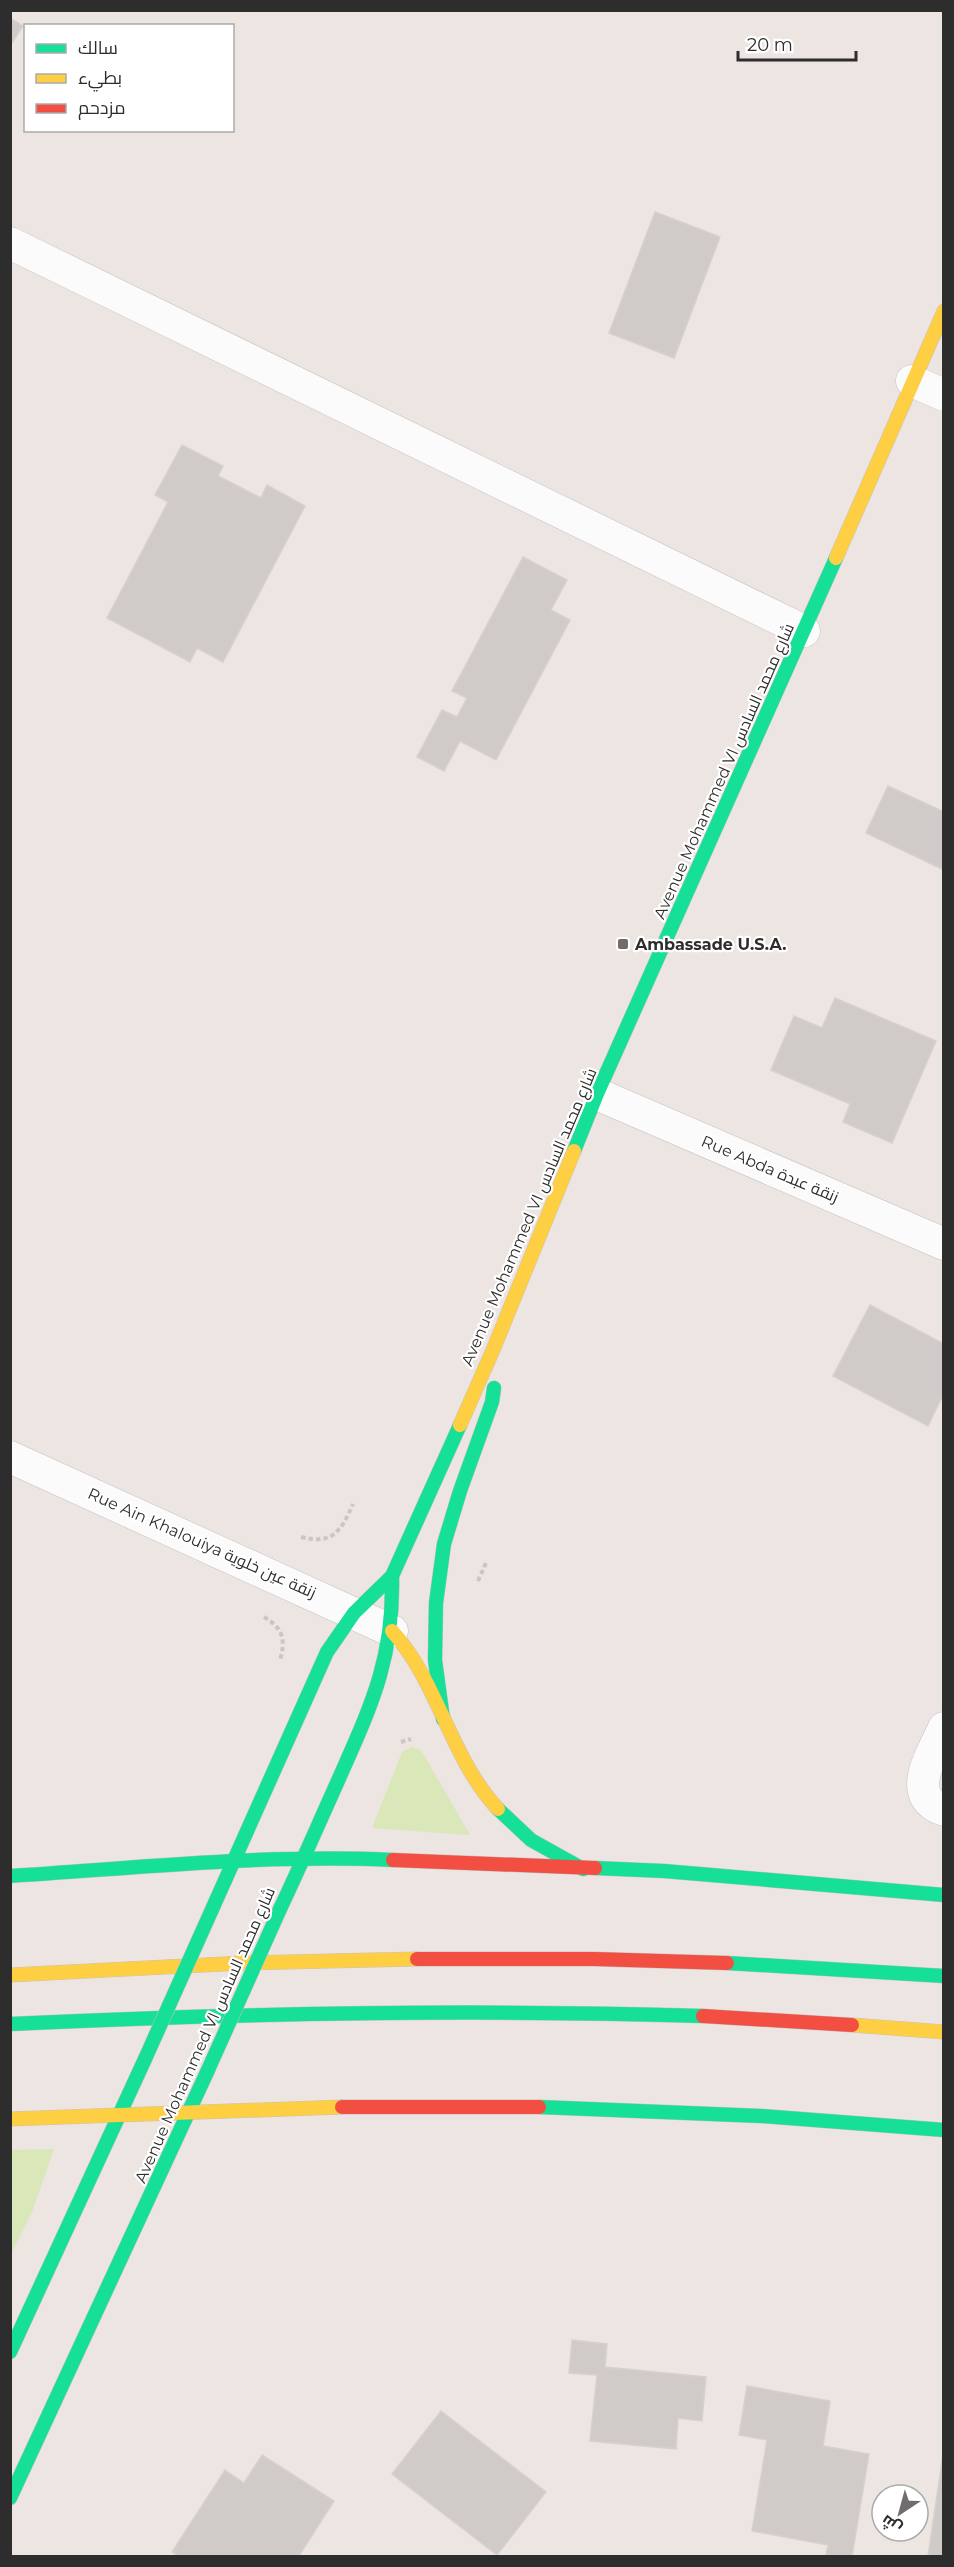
<svg xmlns="http://www.w3.org/2000/svg" width="954" height="2567" viewBox="0 0 954 2567" font-family="Montserrat,Cairo,sans-serif">
  <style>
    .green { fill: #d9e7b9 }
    .building { fill: #d0cbc9; stroke: #d7d1ce; stroke-width: 1.5 }
    .lines { fill: none; stroke-linecap: round; stroke-linejoin: round }
    .street-casing { stroke: #c3c2c2; stroke-width: 33 }
    .fast-casing { stroke: #c6c3c3; stroke-width: 15 }
    .slow-casing { stroke: #c6c3c3; stroke-width: 15 }
    .jam-casing { stroke: #c6c3c3; stroke-width: 15 }
    .path { stroke: #c8c7c6; stroke-width: 4; stroke-dasharray: 4.5 3; stroke-linecap: butt }
    .street { stroke: #fcfbfb; stroke-width: 32 }
    .fast { stroke: #16e098; stroke-width: 14 }
    .slow { stroke: #ffcf43; stroke-width: 14 }
    .jam { stroke: #f24e42; stroke-width: 14 }
    .fast-bridge-casing { stroke: #c6c3c3; stroke-width: 15; stroke-linecap: butt }
    .fast-bridge { stroke: #16e098; stroke-width: 14 }
    .poi-dot { fill: #706d6c; stroke: #fff; stroke-width: 2 }
    .labels { text-anchor: middle; dominant-baseline: central; stroke-width: 4.5; stroke-linejoin: round; paint-order: stroke }
    .street-label { font-size: 16px; fill: #2d2d2d; stroke: #fff }
    .poi-label { font-size: 16px; font-weight: bold; fill: #2d2d2d; stroke: #fff; text-anchor: start }
  </style>
  <rect width="100%" height="100%" fill="#ece5e2"/>
  <g class="green">
    <polygon points="412,1747 419,1749 424,1755 470,1835 372,1828 402,1752"/>
    <polygon points="54,2149 32,2212 11,2254 11,2150"/>
  </g>
  <g class="building">
    <polygon points="10,18 23,26 10,46"/>
    <polygon points="655,212 720,237 674,358 609,333"/>
    <polygon points="182,445 223,466 218,476 261,498 267,485 305,506 223,662 197,648 190,662 107,618 168,502 155,495"/>
    <polygon points="523,557 567,580 551,610 570,620 496,760 460,741 444,771 417,757 442,710 457,717 467,698 452,691"/>
    <polygon points="888,786 944,812 944,870 866,833"/>
    <polygon points="835,998 936,1041 892,1143 843,1122 850,1104 771,1070 794,1016 822,1028"/>
    <polygon points="870,1305 944,1344 944,1400 941,1399 928,1426 833,1376"/>
    <polygon points="572,2340 607,2344 605,2367 706,2377 702,2421 678,2418 676,2449 590,2441 597,2375 569,2373"/>
    <polygon points="747,2386 830,2401 823,2446 869,2454 852,2556 826,2555 828,2545 752,2531 767,2440 739,2435"/>
    <polygon points="441,2411 546,2492 497,2555 392,2474"/>
    <polygon points="944,2448 944,2556 928,2556"/>
    <polygon points="262,2455 334,2501 299,2556 179,2556 172,2552 225,2470 244,2483"/>
  </g>
  <g class="lines">
    <g class="street-casing">
      <g id="street">
        <polyline points="10,243 804,631"/>
        <polyline points="912,381 944,395"/>
        <polyline points="597,1094 944,1244"/>
        <polyline points="10,1457 392,1631"/>
        <path d="M944 1728C933 1753 903 1797 944 1810"/>
      </g>
    </g>
    <g class="fast-casing">
      <g id="fast">
        <polyline points="574,1151 597,1094 836,558"/>
        <polyline points="443,1719 435,1660 436,1603 444,1544 460,1491 492,1402 494,1388"/>
        <polyline points="498,1809 531,1840 583,1869"/>
        <polyline points="595,1868 664,1871 944,1895"/>
        <path d="M10 1876C137 1868 265 1854 393 1860"/>
        <polyline points="214,1905 327,1652 354,1613 392,1576 460,1425"/>
        <path d="M280 1909C300 1867 318 1825 337 1783 370 1708 394 1661 392 1576"/>
        <polyline points="727,1963 944,1976"/>
        <path d="M10 2024C241 2013 472 2009 703 2016"/>
        <polyline points="539,2107 761,2116 944,2130"/>
        <polyline points="10,2352 145,2059"/>
        <polyline points="10,2498 208,2070"/>
      </g>
    </g>
    <g class="slow-casing">
      <g id="slow">
        <polyline points="836,558 944,311"/>
        <polyline points="460,1425 493,1350 574,1151"/>
        <path d="M392 1631C439 1683 450 1758 498 1809"/>
        <polyline points="10,1975 243,1963 417,1959"/>
        <polyline points="852,2025 944,2032"/>
        <polyline points="10,2119 342,2107"/>
      </g>
    </g>
    <g class="jam-casing">
      <g id="jam">
        <polyline points="393,1860 595,1868"/>
        <polyline points="417,1959 594,1959 727,1963"/>
        <polyline points="703,2016 852,2025"/>
        <polyline points="342,2107 539,2107"/>
      </g>
    </g>
    <g class="path">
      <path d="M301 1537C333 1545 341 1531 353 1504"/>
      <polyline points="478,1581 486,1563"/>
      <path d="M264 1617C283 1628 286 1640 280 1660"/>
      <polyline points="401,1742 411,1739"/>
    </g>
    <use href="#street" class="street"/>
    <use href="#fast" class="fast"/>
    <use href="#slow" class="slow"/>
    <use href="#jam" class="jam"/>
    <g class="fast-bridge-casing">
      <g id="fast-bridge">
        <polyline points="145,2059 214,1905"/>
        <polyline points="208,2070 280,1909"/>
      </g>
    </g>
    <use href="#fast-bridge" class="fast-bridge"/>
  </g>
  <rect class="poi-dot" x="617" y="938" width="12" height="12" rx="3"/>
  <g class="labels">
    <g class="street-label">
      <text transform="translate(724 771) rotate(-66)">Avenue Mohammed VI شارع محمد السادس</text>
      <text transform="translate(770 1169) rotate(23)">Rue Abda زنقة عبدة</text>
      <text transform="translate(529 1217) rotate(-67)">Avenue Mohammed VI شارع محمد السادس</text>
      <text transform="translate(202 1543) rotate(24)">Rue Ain Khalouiya زنقة عين خلوية</text>
      <text transform="translate(205 2035) rotate(-66)">Avenue Mohammed VI شارع محمد السادس</text>
    </g>
    <g class="poi-label">
      <text x="635" y="944">Ambassade U.S.A.</text>
    </g>
  </g>
  <rect width="954" height="2567" fill="none" stroke="#2d2d2d" stroke-width="24"/>
  <rect x="24" y="24" width="210" height="108" fill="#ffffff" stroke="#ababab" stroke-width="1.5"/>
  <rect x="36" y="44" width="30" height="9" fill="#16e098" stroke="#ababab" stroke-width="1.5"/>
  <text x="78" y="54" font-size="18" fill="#2d2d2d">سالك</text>
  <rect x="36" y="74" width="30" height="9" fill="#ffcf43" stroke="#ababab" stroke-width="1.5"/>
  <text x="78" y="84" font-size="18" fill="#2d2d2d">بطيء</text>
  <rect x="36" y="104" width="30" height="9" fill="#f24e42" stroke="#ababab" stroke-width="1.5"/>
  <text x="78" y="114" font-size="18" fill="#2d2d2d">مزدحم</text>
  <g transform="translate(900 2513) rotate(216)"><circle r="28" fill="#ffffff" stroke="#ababab" stroke-width="1.5"/>
  <path d="M0-4.5L10 22L0 15L-10 22Z" fill="#706d6c"/>
  <text y="-9" font-size="16" font-weight="bold" text-anchor="middle" fill="#2d2d2d">ش</text>
  </g>
  <path d="M738 51v9h118v-9" fill="none" stroke="#2d2d2d" stroke-width="3"/>
  <text x="747" y="51" font-size="18" fill="#2d2d2d" stroke="#ffffff" stroke-width="4.5" paint-order="stroke">20 m</text>
</svg>
